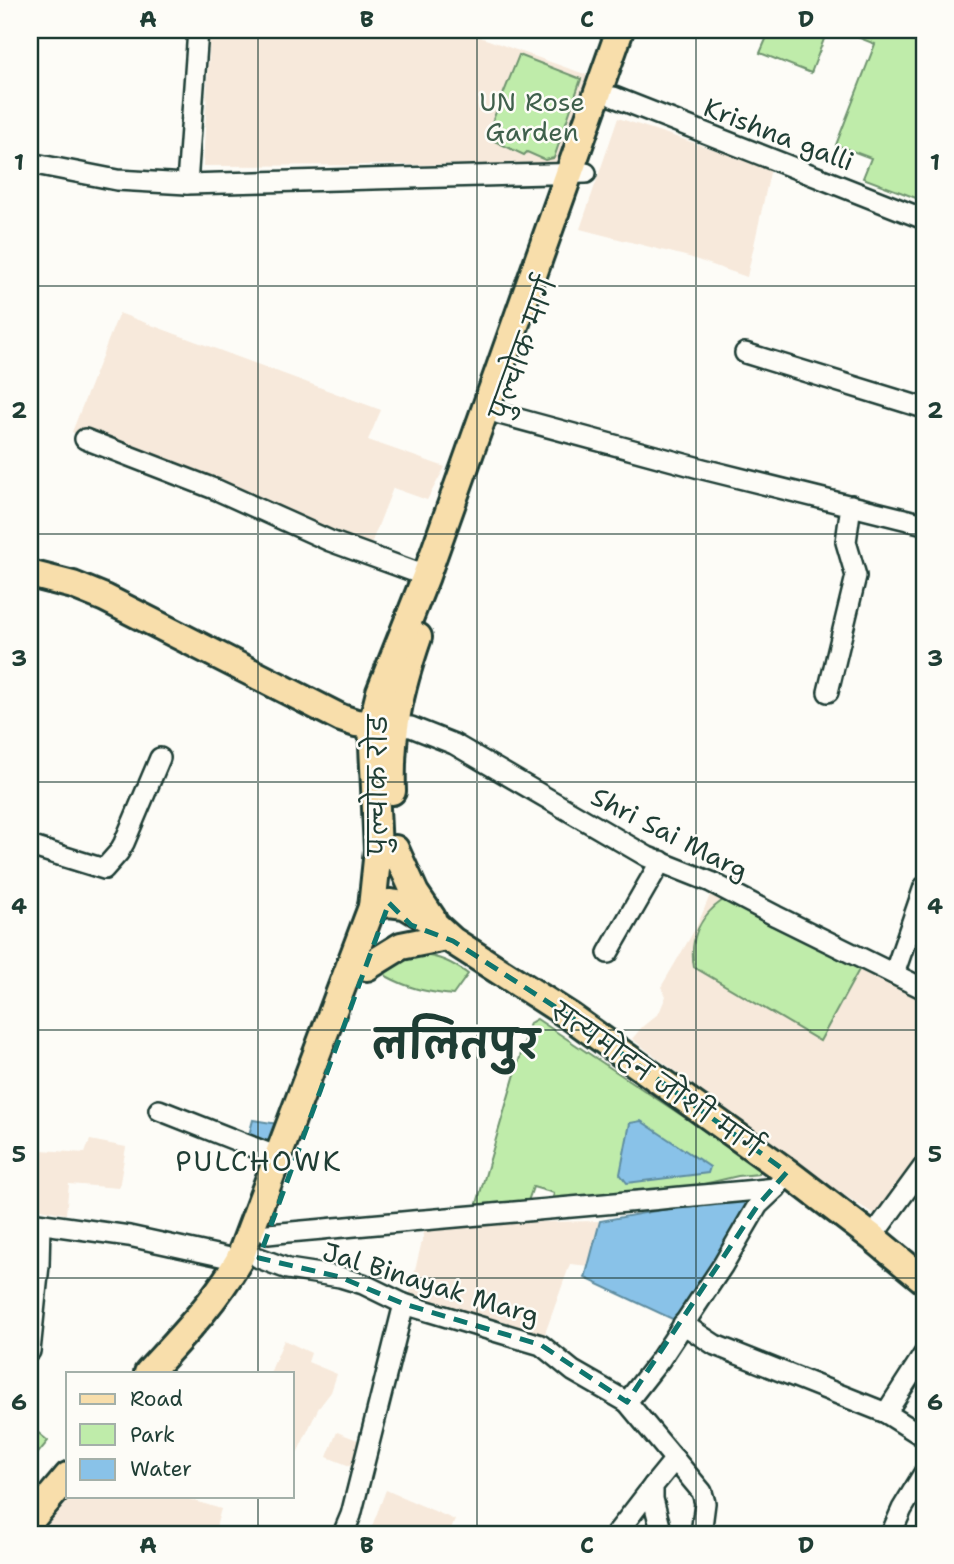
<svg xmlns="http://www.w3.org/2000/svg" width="954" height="1564" viewBox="0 0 954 1564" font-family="'Shantell Sans','Playpen Sans Deva',sans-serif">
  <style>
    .built { fill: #f7e9db }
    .green { fill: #bfecaa; stroke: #6f946f; stroke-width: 2 }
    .water { fill: #89c2e8; stroke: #5f8da0; stroke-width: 2 }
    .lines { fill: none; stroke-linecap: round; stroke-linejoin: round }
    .minor-casing { stroke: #1f3d34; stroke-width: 24 }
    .major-casing { stroke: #1f3d34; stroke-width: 32 }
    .minor { stroke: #fdfcf7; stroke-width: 19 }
    .major { stroke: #f8deab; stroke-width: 26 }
    .marked { fill: none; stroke: #0f766e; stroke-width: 5; stroke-dasharray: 14 9; stroke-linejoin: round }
    .grid { fill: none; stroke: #1f3d34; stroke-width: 2; stroke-opacity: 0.55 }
    .labels { text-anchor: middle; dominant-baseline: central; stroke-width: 5; stroke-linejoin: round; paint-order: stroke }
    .park-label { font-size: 26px; fill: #3f604c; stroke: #fdfcf7 }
    .street-label { font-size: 26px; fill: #1f3d34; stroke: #fdfcf7 }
    .neighbourhood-label { font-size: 28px; letter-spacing: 2px; fill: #1f3d34; stroke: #fdfcf7 }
    .town-label { font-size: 40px; font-weight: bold; fill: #1f3d34; stroke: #fdfcf7 }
    .neatline { fill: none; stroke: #1f3d34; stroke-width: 2.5 }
    .grid-label { font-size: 23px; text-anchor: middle; font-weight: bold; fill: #1f3d34 }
  </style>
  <rect width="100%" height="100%" fill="#fdfcf7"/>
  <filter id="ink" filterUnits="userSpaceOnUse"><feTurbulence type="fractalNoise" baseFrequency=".0143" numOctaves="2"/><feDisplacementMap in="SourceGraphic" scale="14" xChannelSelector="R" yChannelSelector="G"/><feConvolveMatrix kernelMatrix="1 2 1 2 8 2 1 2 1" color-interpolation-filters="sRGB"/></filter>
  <g filter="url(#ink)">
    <g class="built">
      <polygon points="210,30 460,30 593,77 563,164 203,166"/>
      <polygon points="618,118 771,168 747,277 689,257 580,229"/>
      <polygon points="119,313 381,410 368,440 445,467 427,500 393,488 371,544 72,432"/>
      <polygon points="713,888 924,994 924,1154 882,1219 823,1182 632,1039 642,1027 659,1013 666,996 661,987 697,926"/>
      <polygon points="90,1140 126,1147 119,1188 69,1184 66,1214 30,1207 30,1177 32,1177 41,1150 85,1153"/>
      <polygon points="600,1221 589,1266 570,1264 543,1339 407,1304 426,1224"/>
      <polygon points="284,1340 311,1353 308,1362 337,1374 331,1392 318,1409 292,1464 292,1373 270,1373"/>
      <polygon points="337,1432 365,1443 355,1468 327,1457"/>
      <polygon points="386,1490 455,1520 449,1534 369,1534"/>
      <polygon points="68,1496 179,1496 221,1509 214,1534 31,1534 48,1513"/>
    </g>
    <g class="green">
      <polygon points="770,30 800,30 824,39 811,73 760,53"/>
      <polygon points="846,30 924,30 924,201 863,178 871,158 836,145 875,44 845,32"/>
      <polygon points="519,55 581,79 554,158 545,160 527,152 524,155 486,137"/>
      <path d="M723 900 860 968 820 1041 694 967C689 939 700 916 723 900Z"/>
      <path d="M420 955C439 956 453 963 468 974L453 995C426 992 410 989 386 976L385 973 396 964Z"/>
      <polygon points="537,1019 759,1167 759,1174 738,1176 691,1187 552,1202 554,1193 533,1187 528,1201 476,1207 530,1023"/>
      <polygon points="30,1426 48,1441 30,1463"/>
    </g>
    <g class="water">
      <polygon points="253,1120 278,1124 272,1144 249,1135"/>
      <polygon points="641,1121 710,1167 708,1173 627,1183 620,1174 630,1123"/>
      <polygon points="744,1195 758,1205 683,1324 585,1278 600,1221"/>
    </g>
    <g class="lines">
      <g class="minor-casing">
        <g id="minor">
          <polyline points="614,97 924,219"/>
          <polyline points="30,163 117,180 187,184 586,173"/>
          <polyline points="187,184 198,30"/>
          <polyline points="745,353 924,408"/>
          <polyline points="500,414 703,469 924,524"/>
          <polyline points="85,439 217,490 330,541 426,576"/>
          <polyline points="828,692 856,576 846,542 851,505"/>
          <polyline points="393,726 411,727 454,744 648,857 711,882 776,916 924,989"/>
          <polyline points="30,846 104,869 119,852 124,843 160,758"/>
          <polyline points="608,953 661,861"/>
          <polyline points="894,974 924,887"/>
          <polyline points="159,1110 278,1157"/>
          <polyline points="30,1222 129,1236 239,1260"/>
          <path d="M268 1234C438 1218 607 1205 776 1188"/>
          <polyline points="872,1237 924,1166"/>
          <polyline points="259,1258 288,1269 340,1277 363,1284 404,1304 541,1345 573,1371 627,1402 660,1360 723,1265 758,1205 776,1188 787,1172"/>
          <polyline points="683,1324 715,1345 886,1413 924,1437"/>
          <polyline points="30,1351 39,1265 40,1224"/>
          <polyline points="627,1402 702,1492 705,1503 701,1534"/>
          <polyline points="886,1413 924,1354"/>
          <polyline points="343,1534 351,1515 404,1304"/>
          <polyline points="616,1534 653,1486"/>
          <polyline points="662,1534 653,1499 653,1486 675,1459"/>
          <polyline points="891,1534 902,1509 924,1473"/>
        </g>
      </g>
      <g class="major-casing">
        <g id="major">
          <polyline points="30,574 73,585 105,598 341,718 356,723 388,726"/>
          <path d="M392 791C390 733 399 692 418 637"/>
          <polyline points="395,849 415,893 432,918"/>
          <polyline points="372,907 389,903 405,905 430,920 453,941 571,1017 787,1172 872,1237 924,1280"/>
          <polyline points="367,967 401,946 441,938"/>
          <path d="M148 1373C181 1337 214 1303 239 1260L372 907 378 850 372 725 380 692 426 576 620 30"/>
          <polyline points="30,1521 68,1476"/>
        </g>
      </g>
      <use href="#minor" class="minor"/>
      <use href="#major" class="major"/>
    </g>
  </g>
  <path class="marked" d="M389 903 411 925 453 941 571 1017 787 1172 758 1205 627 1402 541 1345 404 1304 340 1277 259 1258Z"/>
  <path class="grid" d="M258 30V1373M477 30V1534M696 30V1534M30 286H924M30 534H924M30 782H924M30 1030H924M30 1278H924M258 1496V1534"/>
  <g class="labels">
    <g class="park-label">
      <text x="532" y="101">UN Rose<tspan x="532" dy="30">Garden</tspan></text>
    </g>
    <g class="street-label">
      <text transform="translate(779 134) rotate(21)">Krishna galli</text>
      <text transform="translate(523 348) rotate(-70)">पुल्चोक मार्ग</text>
      <text transform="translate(377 785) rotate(-90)">पुल्चोक रोड</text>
      <text transform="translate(670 833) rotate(27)">Shri Sai Marg</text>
      <text transform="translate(656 1079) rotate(35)">सत्यमोहन जोशी मार्ग</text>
      <text transform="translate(431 1283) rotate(17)">Jal Binayak Marg</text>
    </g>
    <g class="neighbourhood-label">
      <text x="259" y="1161">PULCHOWK</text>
    </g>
    <g class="town-label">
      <text x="455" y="1044">ललितपुर</text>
    </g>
  </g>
  <rect width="954" height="1564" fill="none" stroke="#fdfcf7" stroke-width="77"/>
  <rect x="66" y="1372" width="228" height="126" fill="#fdfcf7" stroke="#a4b0a9" stroke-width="2"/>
  <rect x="80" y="1394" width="35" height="10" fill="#f8deab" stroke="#a4b0a9" stroke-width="2"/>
  <text x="130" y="1406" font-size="21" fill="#1f3d34">Road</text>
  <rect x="80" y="1424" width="35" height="21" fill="#bfecaa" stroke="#a4b0a9" stroke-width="2"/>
  <text x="130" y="1442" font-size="21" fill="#1f3d34">Park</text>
  <rect x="80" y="1459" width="35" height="21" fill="#89c2e8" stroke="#a4b0a9" stroke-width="2"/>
  <text x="130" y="1476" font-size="21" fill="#1f3d34">Water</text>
  <rect x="38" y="38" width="878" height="1488" class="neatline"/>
  <g class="grid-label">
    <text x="148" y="27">A</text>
    <text x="367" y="27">B</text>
    <text x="587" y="27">C</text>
    <text x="806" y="27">D</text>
    <text x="19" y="170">1</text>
    <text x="935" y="170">1</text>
    <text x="19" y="418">2</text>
    <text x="935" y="418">2</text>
    <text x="19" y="666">3</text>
    <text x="935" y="666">3</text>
    <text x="19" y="914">4</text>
    <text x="935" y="914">4</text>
    <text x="19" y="1162">5</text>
    <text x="935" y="1162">5</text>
    <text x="19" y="1410">6</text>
    <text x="935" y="1410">6</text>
    <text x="148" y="1553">A</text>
    <text x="367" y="1553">B</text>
    <text x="587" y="1553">C</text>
    <text x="806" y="1553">D</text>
  </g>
</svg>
